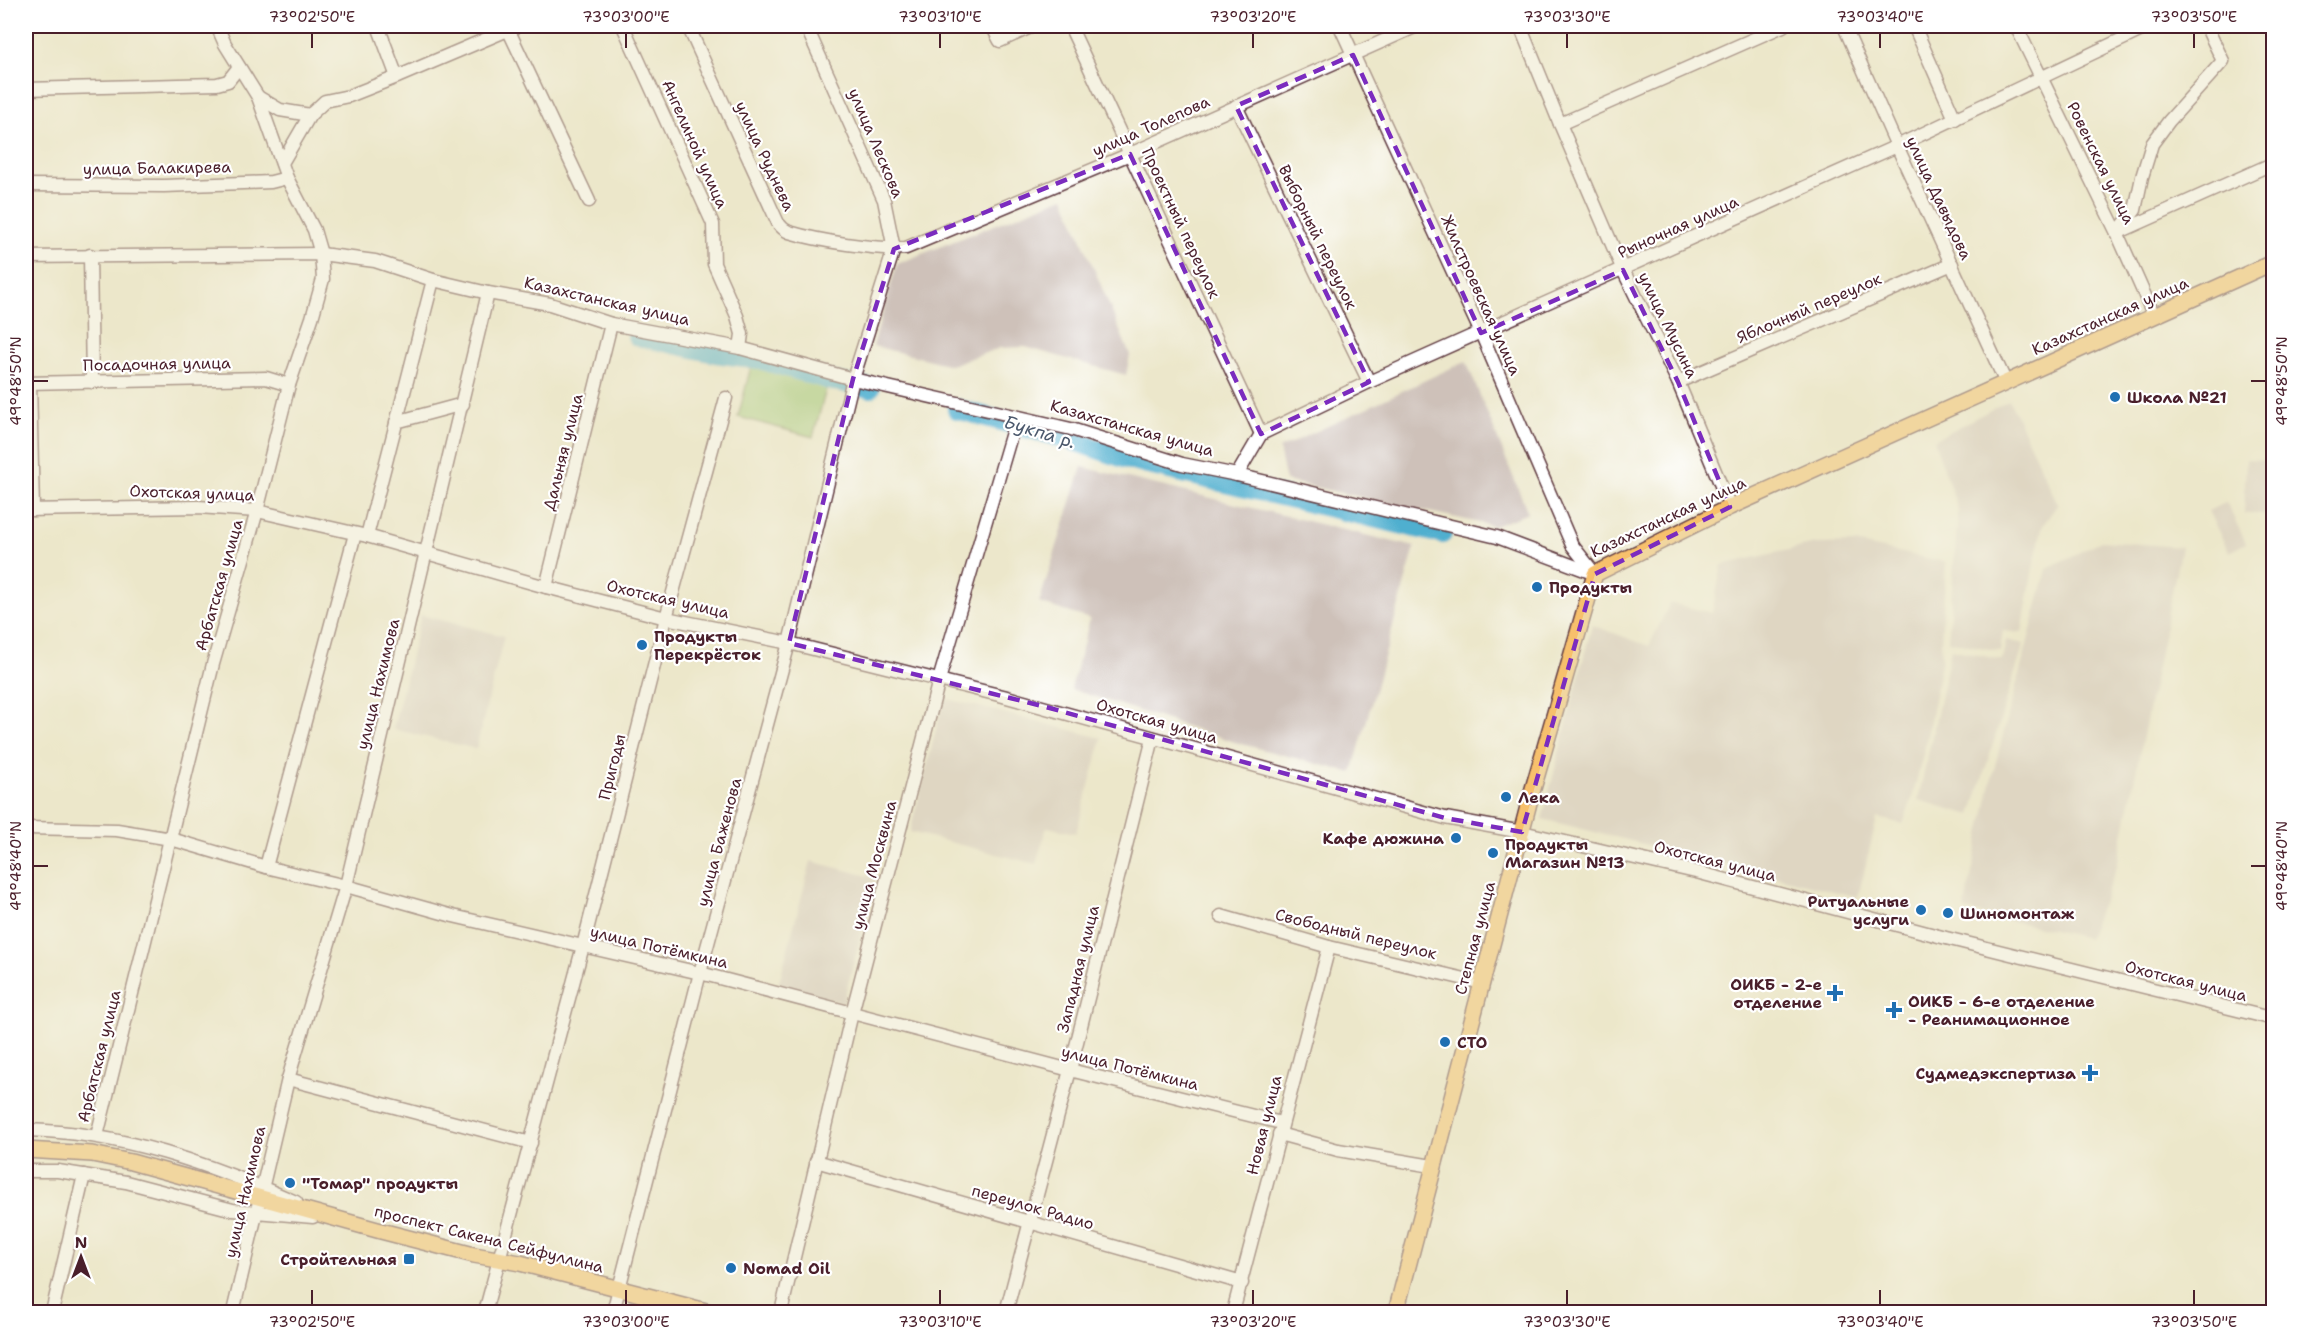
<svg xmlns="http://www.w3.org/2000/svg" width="2299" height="1338" viewBox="0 0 2299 1338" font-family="'Shantell Sans',sans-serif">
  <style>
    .industrial { fill: #cec1b9 }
    .green { fill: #9ac572; stroke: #72724e; stroke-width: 1.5 }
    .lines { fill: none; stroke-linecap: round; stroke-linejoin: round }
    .river { stroke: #50afcf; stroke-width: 20 }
    .minor-casing { stroke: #623d43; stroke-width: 15 }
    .major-casing { stroke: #623d43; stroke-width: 18 }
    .minor { stroke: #fff; stroke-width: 12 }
    .major { stroke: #f7c06c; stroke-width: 15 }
    .marked { fill: none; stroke: #7b2cbf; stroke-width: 4.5; stroke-dasharray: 12 8; stroke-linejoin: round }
    .ticks { fill: none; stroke: #4a1f2b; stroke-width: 2 }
    .poi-dot { fill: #1f6fb2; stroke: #fff; stroke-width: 2 }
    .labels { text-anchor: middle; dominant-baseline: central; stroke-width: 4.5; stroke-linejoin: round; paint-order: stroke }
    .street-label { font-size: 16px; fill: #4a1f2b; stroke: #fff }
    .poi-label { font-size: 16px; font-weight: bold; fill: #4a1f2b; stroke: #fff; text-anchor: start }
    .water-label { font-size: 18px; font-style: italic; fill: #4c596d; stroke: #fff }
    .neatline { fill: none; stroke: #4a1f2b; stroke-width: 2 }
    .ticks-label { font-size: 15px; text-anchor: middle; fill: #4a1f2b }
  </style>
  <rect width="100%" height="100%" fill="#fff"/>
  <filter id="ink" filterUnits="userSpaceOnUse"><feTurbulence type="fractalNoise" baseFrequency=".0167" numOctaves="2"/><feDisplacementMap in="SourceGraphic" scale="12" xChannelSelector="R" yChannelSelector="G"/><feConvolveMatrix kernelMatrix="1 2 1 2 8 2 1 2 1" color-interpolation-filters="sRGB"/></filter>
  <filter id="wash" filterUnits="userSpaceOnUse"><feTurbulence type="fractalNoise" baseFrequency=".008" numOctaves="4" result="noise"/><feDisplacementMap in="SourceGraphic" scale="24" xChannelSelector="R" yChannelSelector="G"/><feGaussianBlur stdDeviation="1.35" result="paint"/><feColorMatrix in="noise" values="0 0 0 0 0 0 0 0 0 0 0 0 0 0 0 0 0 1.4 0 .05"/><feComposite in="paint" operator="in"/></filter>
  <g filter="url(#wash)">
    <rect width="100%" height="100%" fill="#ece7cb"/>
    <g class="industrial">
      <polygon points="1064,197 1130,355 1126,375 1025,347 1000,348 951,365 873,346 897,264"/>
      <polygon points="1466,361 1528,513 1494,526 1286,481 1279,449"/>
      <polygon points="2009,400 2058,504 2043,525 2033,568 2022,633 2003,631 2000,651 1948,641 1958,510 1934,440"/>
      <polygon points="2246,459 2267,460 2265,514 2244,514"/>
      <polygon points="1082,467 1415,547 1352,773 1238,743 1071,689 1090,619 1039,603"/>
      <polygon points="2226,502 2246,543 2229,552 2208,511"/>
      <polygon points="2101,541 2181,547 2117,866 2088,938 1964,910 1993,773 2047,569"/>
      <polygon points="1855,543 1946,562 1941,642 1942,658 1925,747 1911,802 1903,824 1877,818 1858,897 1542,819 1592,625 1649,646 1670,603 1712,613 1722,565 1815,544"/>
      <polygon points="421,615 504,636 476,749 393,729"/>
      <polygon points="2006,640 2024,644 1971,815 1918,800 1951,649 2002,660"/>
      <polygon points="944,698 1102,738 1076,833 1047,827 1036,864 910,832"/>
      <polygon points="811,861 876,878 843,1003 778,986"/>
    </g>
    <polygon class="green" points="751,366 827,386 813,437 738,417"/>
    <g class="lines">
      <g class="river">
        <polyline points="637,336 714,353 759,359 833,381 870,388"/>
        <polyline points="957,409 1071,440 1136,462 1442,534"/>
      </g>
    </g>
  </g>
  <g filter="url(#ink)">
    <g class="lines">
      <g class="minor-casing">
        <g id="minor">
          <polyline points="378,26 397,77"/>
          <polyline points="623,26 713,224 714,264 737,316 742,334 740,348"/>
          <path d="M688 26 778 223C781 227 784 230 789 232 819 241 875 250 906 248L1130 154 1417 26"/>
          <polyline points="992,26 1000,41 1033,26"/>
          <polyline points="1070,26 1261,434"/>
          <polyline points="1340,26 1481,333 1572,545 1594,573"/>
          <polyline points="1520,26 1560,124 1623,270 1678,382 1730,507"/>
          <polyline points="1844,26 1897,146 2006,383"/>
          <polyline points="1914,26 1955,119"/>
          <polyline points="2016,26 2117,233 2154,316"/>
          <polyline points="2206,26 2223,61 2169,121 2152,144 2142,177 2135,210 2117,233 2274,163"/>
          <polyline points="508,29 589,201"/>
          <polyline points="26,89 217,84 228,81 239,67"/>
          <polyline points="258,97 280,110 310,115 325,101 349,96 397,77 517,26"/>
          <polyline points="1236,106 1369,382"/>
          <polyline points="1560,124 1783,26"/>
          <polyline points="282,163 310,115"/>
          <polyline points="26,185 164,186 271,182 287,178"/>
          <polyline points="90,255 92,382"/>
          <polyline points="26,257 321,254 375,261 433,280 488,293 550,304 611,324 740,348 853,379 1071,429 1182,464 1237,475 1497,537 1595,574"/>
          <polyline points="1678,382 1952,264"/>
          <polyline points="26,383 266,378 289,385"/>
          <polyline points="30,383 33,510"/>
          <polyline points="396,422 463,404"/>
          <polyline points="1237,475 1261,434 1369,382 1897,146 2150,26"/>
          <polyline points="26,510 198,507 257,511 367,536 546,587 666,618 789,643 1003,696 1445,818 1522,832 1700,873 1946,938 2274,1019"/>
          <polyline points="367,536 433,280"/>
          <polyline points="546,587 611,324"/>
          <polyline points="26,828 117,830 171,839 266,867 346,886 453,916 700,973 1070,1070 1281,1123"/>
          <polyline points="266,867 355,534"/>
          <polyline points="1221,916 1329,947 1482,983"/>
          <polyline points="288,1079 531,1143"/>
          <path d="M26 1130C121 1132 210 1164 296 1202"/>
          <polyline points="1279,1134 1338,1150 1432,1166"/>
          <polyline points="97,1136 213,664 257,511 289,385 312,318 323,279 321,254 314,230 287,178 258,97 225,44 217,26"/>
          <polyline points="816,1161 1242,1283"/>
          <polyline points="26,1171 58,1171 126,1182 233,1210 313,1217"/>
          <polyline points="52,1312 84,1175"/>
          <polyline points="233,1312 288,1079 346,886 488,293"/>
          <polyline points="485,1312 583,946 666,618 726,398"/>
          <polyline points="613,1312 700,973 789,643 853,379 894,249 884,200 806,26"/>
          <polyline points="781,1312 852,1013 939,680 1013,429"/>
          <polyline points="1006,1312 1070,1070 1153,738"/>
          <polyline points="1233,1312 1329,947"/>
        </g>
      </g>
      <g class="major-casing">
        <g id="major">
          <polyline points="26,1150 92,1154 131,1162 381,1231 474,1255 520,1263 710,1312"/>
          <polyline points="1396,1312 1530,799 1595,574 1730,507 2274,262"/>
        </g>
      </g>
      <use href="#minor" class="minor"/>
      <use href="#major" class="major"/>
    </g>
  </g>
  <path d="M0 0H2299V1338H0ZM1353 55 1481 333 1623 270 1678 382 1730 507 1595 574 1522 832 1445 818 1046 707 789 643 853 379 894 249 1130 154 1261 434 1369 382 1236 106Z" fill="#ece7cb" fill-opacity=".55" fill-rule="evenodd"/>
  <path class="marked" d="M1353 55 1481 333 1623 270 1678 382 1730 507 1595 574 1522 832 1445 818 1046 707 789 643 853 379 894 249 1130 154 1261 434 1369 382 1236 106Z"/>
  <path class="ticks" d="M312 33V48M626 33V48M940 33V48M1253 33V48M1567 33V48M1880 33V48M2194 33V48M33 381H48M2251 381H2266M33 866H48M2251 866H2266M312 1290V1305M626 1290V1305M940 1290V1305M1253 1290V1305M1567 1290V1305M1880 1290V1305M2194 1290V1305"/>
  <g class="poi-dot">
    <circle cx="2115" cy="397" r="6"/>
    <circle cx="1537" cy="587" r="6"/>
    <circle cx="642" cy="645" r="6"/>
    <circle cx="1506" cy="797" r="6"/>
    <circle cx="1456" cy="838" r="6"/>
    <circle cx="1493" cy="853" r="6"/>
    <circle cx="1921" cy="910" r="6"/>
    <circle cx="1948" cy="913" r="6"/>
    <path d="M1832 984h6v6h6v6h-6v6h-6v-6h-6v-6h6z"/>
    <path d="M1891 1001h6v6h6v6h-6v6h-6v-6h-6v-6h6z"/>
    <circle cx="1445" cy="1042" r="6"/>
    <path d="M2087 1064h6v6h6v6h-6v6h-6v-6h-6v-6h6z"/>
    <circle cx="290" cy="1183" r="6"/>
    <rect x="403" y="1253" width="12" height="12" rx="3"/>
    <circle cx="731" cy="1268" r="6"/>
  </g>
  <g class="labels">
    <g class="street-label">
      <text transform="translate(1151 126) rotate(-24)">улица Толепова</text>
      <text transform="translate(876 143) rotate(67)">улица Лескова</text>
      <text transform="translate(695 144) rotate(66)">Ангелиной улица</text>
      <text transform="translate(765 156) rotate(65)">улица Руднева</text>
      <text transform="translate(2101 163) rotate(64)">Ровенская улица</text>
      <text transform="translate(157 168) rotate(-1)">улица Балакирева</text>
      <text transform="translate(1939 198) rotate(65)">улица Давыдова</text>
      <text transform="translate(1181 223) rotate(65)">Проектный переулок</text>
      <text transform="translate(1678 227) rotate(-24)">Рыночная улица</text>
      <text transform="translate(1318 237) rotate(64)">Выборный переулок</text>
      <text transform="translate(1481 295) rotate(66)">Жилстроевская улица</text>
      <text transform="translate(607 301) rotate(13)">Казахстанская улица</text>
      <text transform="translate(1809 308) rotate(-23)">Яблочный переулок</text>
      <text transform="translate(2110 316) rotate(-24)">Казахстанская улица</text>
      <text transform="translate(1668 325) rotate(64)">улица Мусина</text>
      <text transform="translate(157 364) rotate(-1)">Посадочная улица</text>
      <text transform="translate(1132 428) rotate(16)">Казахстанская улица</text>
      <text transform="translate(563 452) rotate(-76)">Дальняя улица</text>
      <text transform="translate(192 493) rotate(2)">Охотская улица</text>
      <text transform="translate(1668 517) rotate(-25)">Казахстанская улица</text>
      <text transform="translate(219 585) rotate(-74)">Арбатская улица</text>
      <text transform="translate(668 599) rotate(13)">Охотская улица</text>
      <text transform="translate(378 684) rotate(-76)">улица Нахимова</text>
      <text transform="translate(1157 721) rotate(16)">Охотская улица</text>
      <text transform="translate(612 767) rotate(-76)">Пригоды</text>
      <text transform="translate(719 842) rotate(-75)">улица Баженова</text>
      <text transform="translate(1715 861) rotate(14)">Охотская улица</text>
      <text transform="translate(874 865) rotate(-75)">улица Москвина</text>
      <text transform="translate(1356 934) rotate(14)">Свободный переулок</text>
      <text transform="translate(1475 938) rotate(-75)">Степная улица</text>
      <text transform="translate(659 947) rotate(13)">улица Потёмкина</text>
      <text transform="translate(1078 969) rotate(-76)">Западная улица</text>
      <text transform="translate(2186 981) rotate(14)">Охотская улица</text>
      <text transform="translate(99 1056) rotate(-76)">Арбатская улица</text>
      <text transform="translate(1130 1068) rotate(14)">улица Потёмкина</text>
      <text transform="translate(1264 1125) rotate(-76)">Новая улица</text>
      <text transform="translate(245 1192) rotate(-77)">улица Нахимова</text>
      <text transform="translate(1033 1207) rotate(16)">переулок Радио</text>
      <text transform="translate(489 1239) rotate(14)">проспект Сакена Сейфуллина</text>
    </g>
    <g class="poi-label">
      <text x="2127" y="397">Школа №21</text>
      <text x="1549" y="587">Продукты</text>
      <text x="654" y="636">Продукты<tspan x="654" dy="18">Перекрёсток</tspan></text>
      <text x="1518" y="797">Лека</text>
      <text x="1444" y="838" text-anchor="end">Кафе дюжина</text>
      <text x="1505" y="844">Продукты<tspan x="1505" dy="18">Магазин №13</tspan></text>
      <text x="1909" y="901" text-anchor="end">Ритуальные<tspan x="1909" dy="18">услуги</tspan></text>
      <text x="1960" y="913">Шиномонтаж</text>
      <text x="1822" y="984" text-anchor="end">ОИКБ - 2-е<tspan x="1822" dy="18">отделение</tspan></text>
      <text x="1908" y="1001">ОИКБ - 6-е отделение<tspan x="1908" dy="18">- Реанимационное</tspan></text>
      <text x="1457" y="1042">СТО</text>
      <text x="2076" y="1073" text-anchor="end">Судмедэкспертиза</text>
      <text x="302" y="1183">"Томар" продукты</text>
      <text x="397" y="1259" text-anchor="end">Стройтельная</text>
      <text x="743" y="1268">Nomad Oil</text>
    </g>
    <g class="water-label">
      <text transform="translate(1040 432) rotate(17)">Букпа р.</text>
    </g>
  </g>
  <rect width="2299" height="1338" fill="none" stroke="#fff" stroke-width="66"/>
  <g transform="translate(81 1257)" stroke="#ffffff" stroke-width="4.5" paint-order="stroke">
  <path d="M0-4.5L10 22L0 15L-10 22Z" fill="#4a1f2b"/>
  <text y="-9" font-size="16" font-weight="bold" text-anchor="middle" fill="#4a1f2b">N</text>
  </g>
  <rect x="33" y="33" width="2233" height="1272" class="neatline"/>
  <g class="ticks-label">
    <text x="312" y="22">73°02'50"E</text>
    <text x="626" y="22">73°03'00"E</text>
    <text x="940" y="22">73°03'10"E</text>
    <text x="1253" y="22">73°03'20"E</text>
    <text x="1567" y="22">73°03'30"E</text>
    <text x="1880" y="22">73°03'40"E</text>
    <text x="2194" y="22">73°03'50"E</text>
    <text transform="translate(16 381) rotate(-90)" y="5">49°48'50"N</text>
    <text transform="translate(2282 381) rotate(-90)" y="5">49°48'50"N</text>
    <text transform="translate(16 866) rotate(-90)" y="5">49°48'40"N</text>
    <text transform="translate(2282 866) rotate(-90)" y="5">49°48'40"N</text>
    <text x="312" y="1327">73°02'50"E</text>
    <text x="626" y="1327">73°03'00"E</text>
    <text x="940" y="1327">73°03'10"E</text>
    <text x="1253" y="1327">73°03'20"E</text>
    <text x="1567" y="1327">73°03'30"E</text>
    <text x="1880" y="1327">73°03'40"E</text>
    <text x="2194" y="1327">73°03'50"E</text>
  </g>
</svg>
